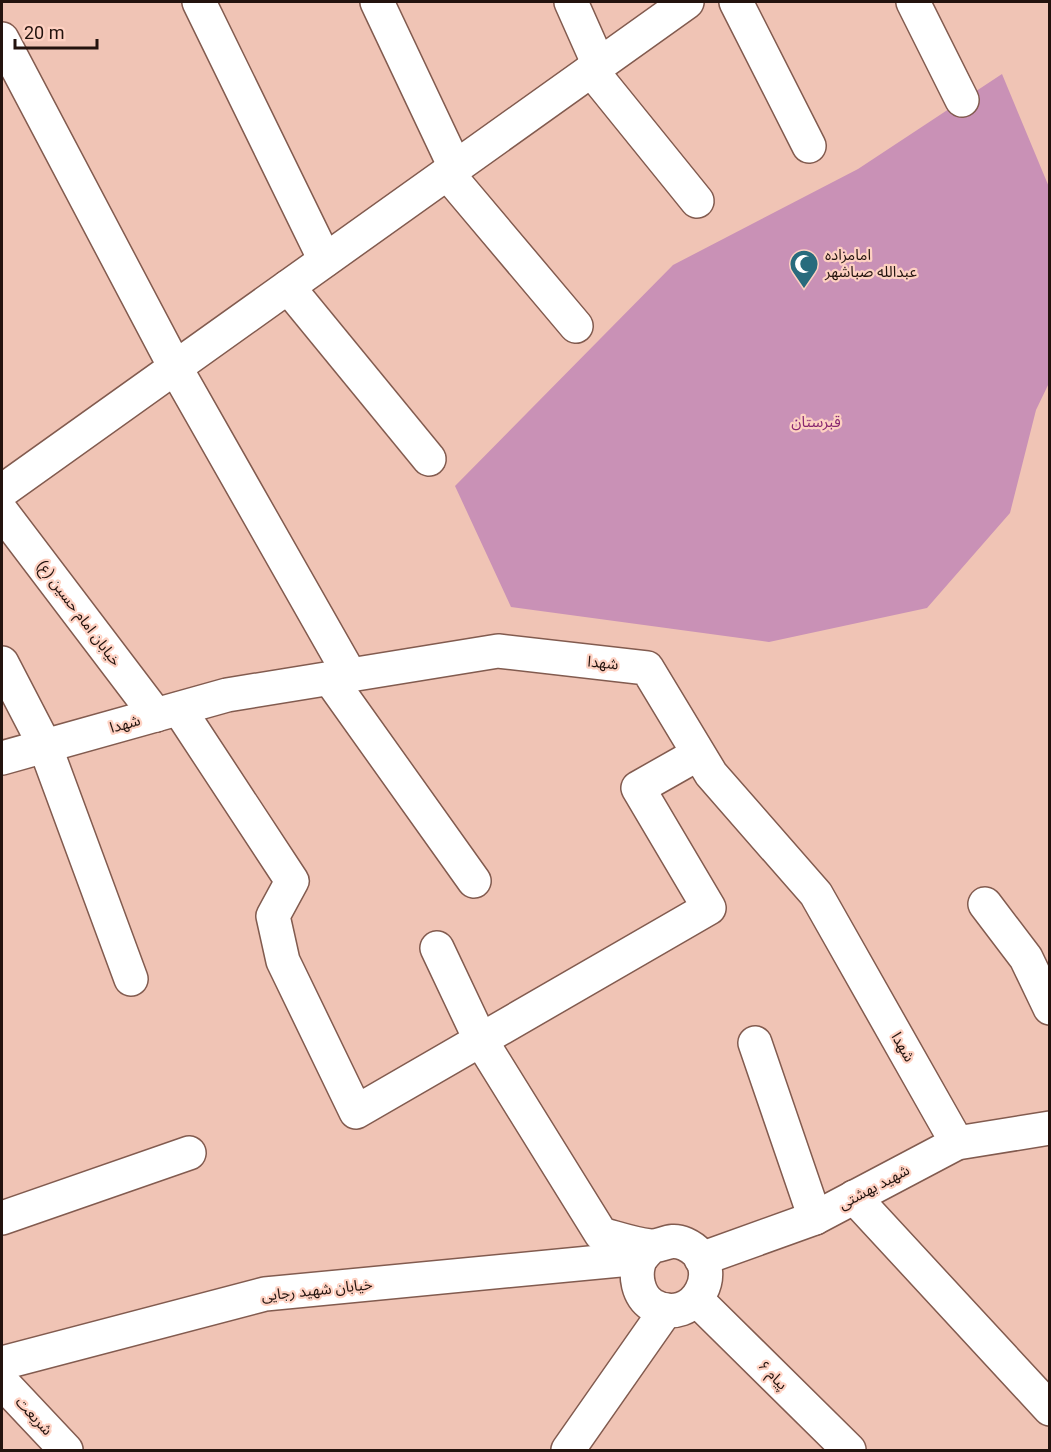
<svg xmlns="http://www.w3.org/2000/svg" width="1051" height="1452" viewBox="0 0 1051 1452" font-family="Roboto,'Noto Sans Arabic',sans-serif">
  <style>
    .green { fill: #c991b6 }
    .lines { fill: none; stroke-linecap: round; stroke-linejoin: round }
    .minor-casing { stroke: #825b4f; stroke-width: 36 }
    .minor { stroke: #fff; stroke-width: 33 }
    .labels { text-anchor: middle; dominant-baseline: central; stroke-width: 4.5; stroke-linejoin: round; paint-order: stroke }
    .poi-label { font-size: 15px; fill: #23130e; stroke: #fed1c2; text-anchor: start }
    .park-label { font-size: 15px; fill: #882770; stroke: #fed1c2 }
    .street-label { font-size: 15px; fill: #23130e; stroke: #fed1c2 }
  </style>
  <rect width="100%" height="100%" fill="#f0c4b5"/>
  <polygon class="green" points="1002,74 1049,187 1049,383 1036,410 1010,513 927,608 769,642 511,607 455,486 673,265 858,169"/>
  <g class="lines">
    <g class="minor-casing">
      <g id="minor">
        <polyline points="199,2 325,260"/>
        <polyline points="377,2 455,167"/>
        <polyline points="571,2 599,65"/>
        <polyline points="736,2 809,146"/>
        <polyline points="913,2 962,100"/>
        <polyline points="2,39 175,367 350,675"/>
        <polyline points="591,70 697,201"/>
        <polyline points="447,173 576,326"/>
        <polyline points="288,287 429,459"/>
        <polyline points="2,491 687,2"/>
        <polyline points="2,512 156,715"/>
        <polyline points="2,663 45,746 131,979"/>
        <polyline points="330,679 474,881"/>
        <polyline points="179,709 292,881 273,916 283,961 356,1112 709,908 638,788 698,754"/>
        <polyline points="2,758 227,695 498,651 647,668 711,774 816,894 957,1143"/>
        <polyline points="985,904 1026,958 1050,1008"/>
        <path d="M437 948 480 1039 601 1234C616 1238 633 1244 650 1246 662 1247 669 1237 685 1244 729 1264 695 1330 652 1305 638 1296 634 1275 640 1260 643 1255 648 1250 652 1246"/>
        <polyline points="755,1043 815,1218"/>
        <polyline points="854,1197 1050,1409"/>
        <polyline points="2,1218 189,1153"/>
        <polyline points="701,1259 815,1218 957,1143 1050,1128"/>
        <polyline points="697,1300 849,1450"/>
        <polyline points="2,1363 265,1294 641,1258"/>
        <polyline points="2,1382 66,1450"/>
        <polyline points="568,1450 666,1310"/>
      </g>
    </g>
    <use href="#minor" class="minor"/>
  </g>
  <defs>
    <g id="mosque-pin" transform="scale(1.5)"><path d="M0 17L-7.5 6A9.5 9.5 0 1 1 7.5 6Z" fill="#286b7d" stroke="#fed1c2"/><path d="M3.5-4.9A6 6 0 1 0 3.5 4.9A5 5 0 1 1 3.5-4.9Z" fill="#fff"/></g>
  </defs>
  <g fill-rule="evenodd">
    <use href="#mosque-pin" x="804" y="264"/>
  </g>
  <g class="labels">
    <g class="poi-label">
      <text x="825" y="255">امامزاده<tspan x="825" dy="17">عبدالله صباشهر</tspan></text>
    </g>
    <g class="park-label">
      <text x="816" y="422">قبرستان</text>
    </g>
    <g class="street-label">
      <text transform="translate(79 613) rotate(53)">خیابان امام حسین (ع)</text>
      <text transform="translate(603 663) rotate(6)">شهدا</text>
      <text transform="translate(125 724) rotate(-16)">شهدا</text>
      <text transform="translate(903 1047) rotate(60)">شهدا</text>
      <text transform="translate(874 1187) rotate(-28)">شهید بهشتی</text>
      <text transform="translate(317 1290) rotate(-6)">خیابان شهید رجایی</text>
      <text transform="translate(773 1375) rotate(45)">پیام ۶</text>
      <text transform="translate(34 1416) rotate(47)">شریعت</text>
    </g>
  </g>
  <rect width="1051" height="1452" fill="none" stroke="#23130e" stroke-width="6"/>
  <path d="M15 39v9h82v-9" fill="none" stroke="#23130e" stroke-width="3"/>
  <text x="24" y="39" font-size="18" fill="#23130e" stroke="#fed1c2" stroke-width="4.5" paint-order="stroke">20 m</text>
</svg>
